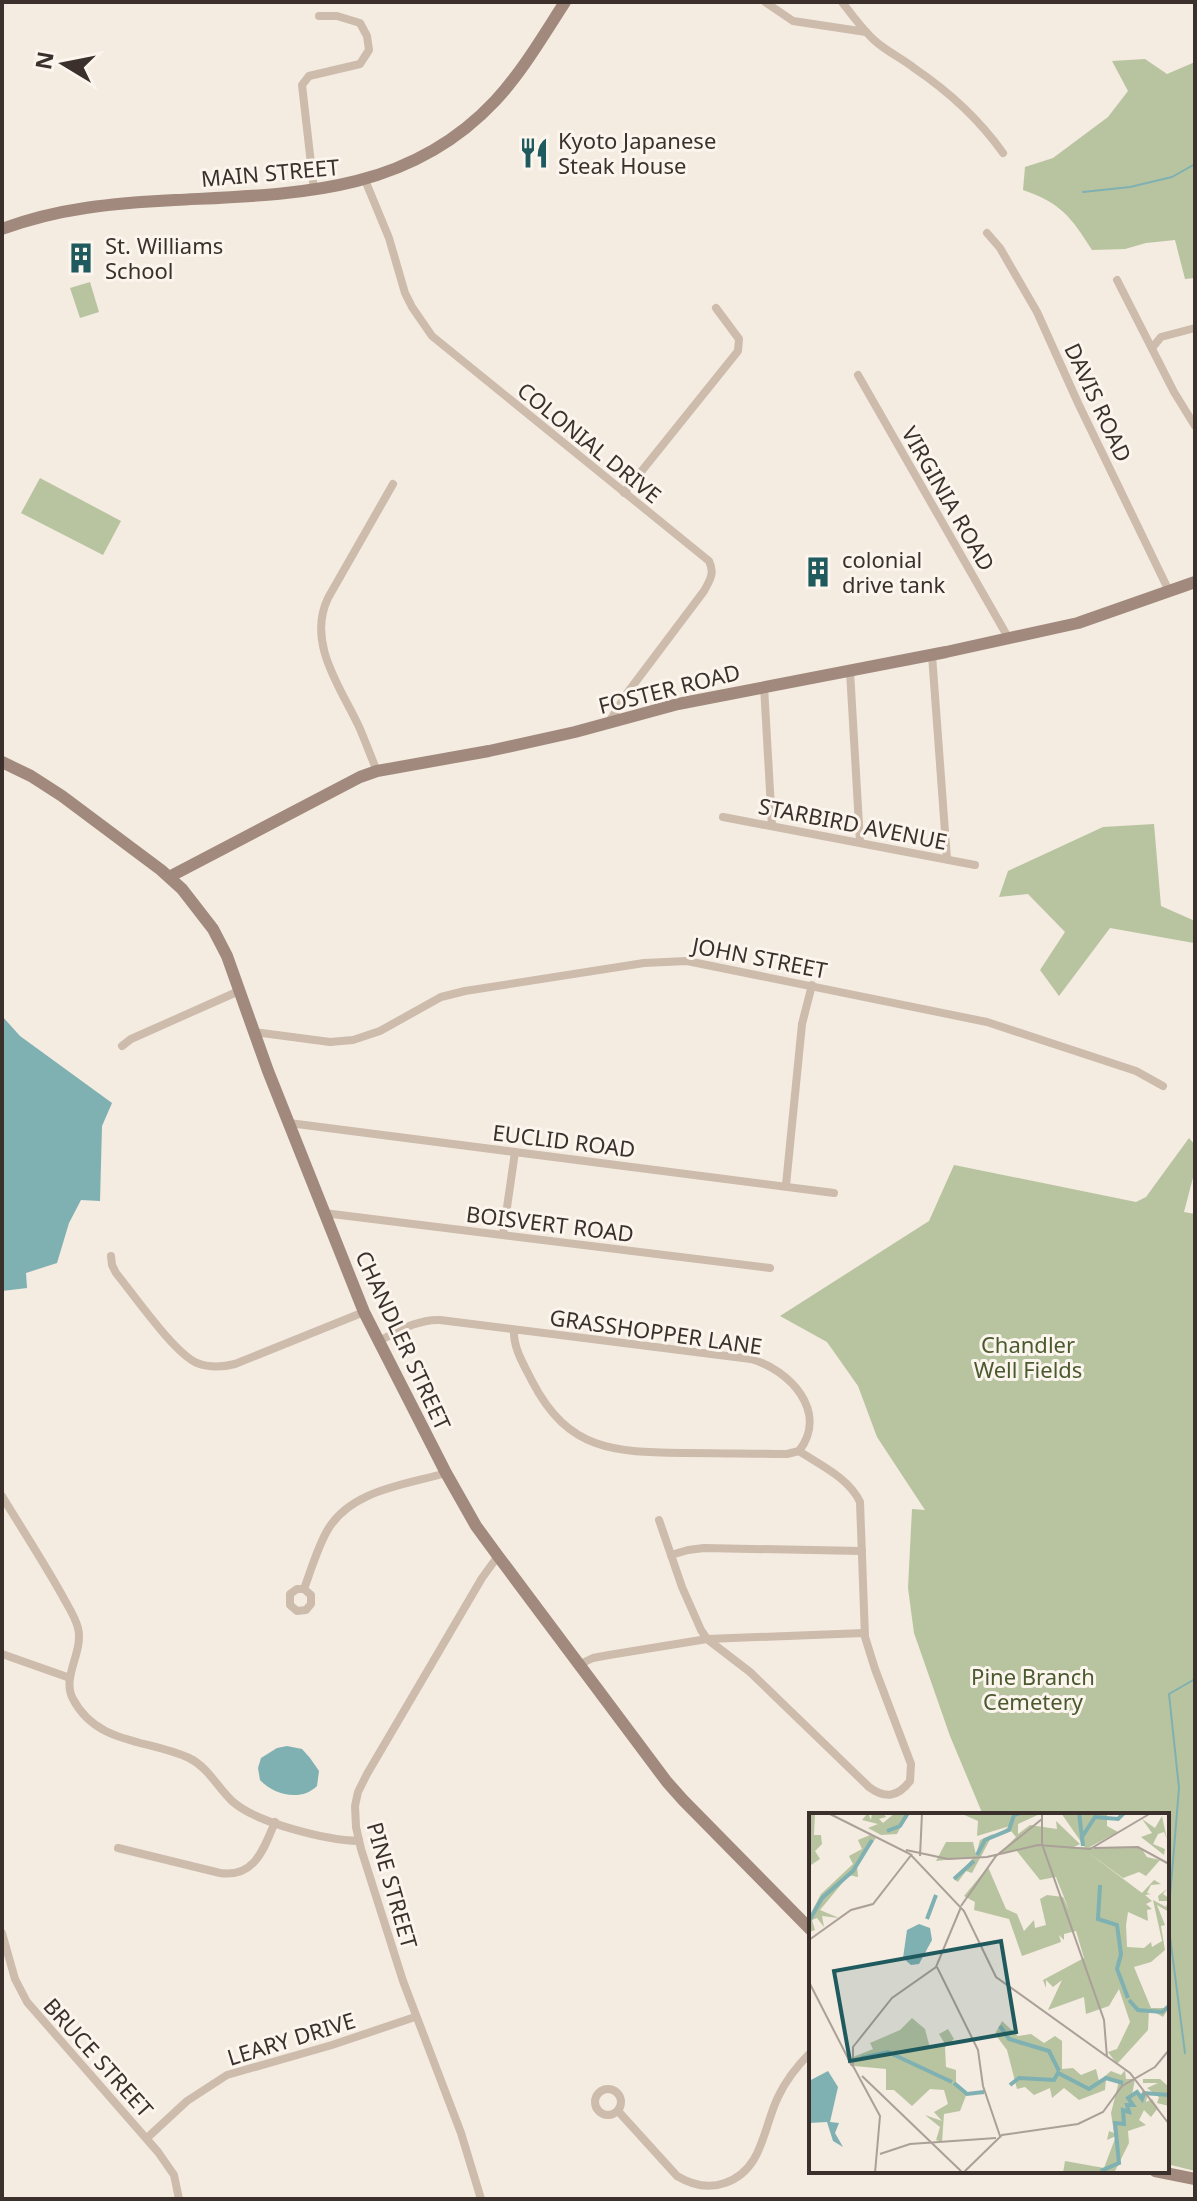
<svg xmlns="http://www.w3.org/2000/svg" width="1197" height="2201" viewBox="0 0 1197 2201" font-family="'Noto Sans',sans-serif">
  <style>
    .green { fill: #b8c4a0 }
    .water { fill: #7fb0b2 }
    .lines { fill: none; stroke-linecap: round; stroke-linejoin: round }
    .stream { stroke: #7fb0b2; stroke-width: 2 }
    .street { stroke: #cdbbac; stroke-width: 8 }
    .secondary { stroke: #a18a7d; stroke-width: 12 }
    .labels { text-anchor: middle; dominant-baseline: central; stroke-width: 6; stroke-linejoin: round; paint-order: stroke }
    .poi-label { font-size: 22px; fill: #3b302b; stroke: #fbf5ee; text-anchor: start }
    .street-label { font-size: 22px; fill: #3b302b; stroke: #fbf5ee }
    .park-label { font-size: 22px; fill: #4a5a2e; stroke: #fbf5ee }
    .inset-river { fill: none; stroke: #7fb0b2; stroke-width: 4 }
    .inset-road { fill: none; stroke: #aaa098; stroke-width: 2 }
    .view { fill: #1f5a5e; fill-opacity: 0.15; stroke: #1f5a5e; stroke-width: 4 }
    .inset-edge { fill: none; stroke: #3b302b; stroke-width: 4 }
  </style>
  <rect width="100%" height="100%" fill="#f4ebe1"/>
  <g class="green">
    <path d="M1145 59 1167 74 1195 62V278L1185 279 1175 240 1146 243 1125 249 1092 250C1071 217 1061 203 1023 190L1025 167 1053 158 1108 117 1128 91 1112 61Z"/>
    <polygon points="90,282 99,312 80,318 70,288"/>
    <polygon points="40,478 121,521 103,555 21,513"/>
    <polygon points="1154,824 1161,906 1195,921 1195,945 1194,943 1110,928 1059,996 1040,970 1065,932 1028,894 999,897 1008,871 1103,827"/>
    <polygon points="1189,1138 1195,1145 1195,1170 1184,1212 1195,1214 1195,2171 1167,2164 1167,1815 983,1815 950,1736 914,1633 908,1588 912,1509 925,1510 877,1437 858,1386 827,1342 780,1316 929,1221 954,1165 1136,1202 1146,1197"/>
  </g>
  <g class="water">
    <polygon points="2,1016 20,1036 112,1103 102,1126 100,1201 81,1200 69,1223 57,1263 26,1273 27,1288 2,1291"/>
    <path d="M287 1746 302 1749 310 1758 319 1771 317 1786C301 1802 274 1795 260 1780L258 1768 261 1758 277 1748Z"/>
  </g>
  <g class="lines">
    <g class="stream">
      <polyline points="1083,192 1130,187 1172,177 1195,164"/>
      <polyline points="1185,2053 1168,1921 1179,1788 1169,1694 1195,1679"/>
    </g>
    <g class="street">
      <polyline points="765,2 793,21 866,32"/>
      <path d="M842 2C852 15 862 29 874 40 886 51 901 58 914 68 948 91 979 119 1003 153"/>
      <path d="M365 180 389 238 405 293 412 307 432 336 709 561C715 573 710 580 704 591L628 692 609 722"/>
      <polyline points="314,190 302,85 309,76 360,64 369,50 367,36 360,23 337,16 319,16"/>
      <polyline points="987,233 1000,248 1037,312 1078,403 1169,591"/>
      <polyline points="1117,280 1174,392 1195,426"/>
      <polyline points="1152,348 1161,337 1195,328"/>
      <polyline points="858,375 1009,639"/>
      <polyline points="624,493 738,351 739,339 716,308"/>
      <polyline points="932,655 947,859"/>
      <polyline points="850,671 860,842"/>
      <polyline points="764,686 772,826"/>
      <path d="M377 771C371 757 366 743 360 729 342 689 306 644 328 598L393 484"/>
      <polyline points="723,817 975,865"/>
      <polyline points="254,1032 330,1042 353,1040 380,1031 441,997 465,991 644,963 687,961 987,1022 1136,1071 1163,1086"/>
      <polyline points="122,1046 131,1039 239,991"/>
      <polyline points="289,1123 834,1193"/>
      <polyline points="786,1185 802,1024 812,985"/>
      <polyline points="324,1213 770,1268"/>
      <polyline points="503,1235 515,1152"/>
      <path d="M111 1256 112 1265 116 1273C134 1295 174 1353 197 1363 210 1368 223 1367 235 1364L364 1312"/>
      <path d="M377 1342C397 1332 417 1319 440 1320L751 1359C790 1370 829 1412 799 1451L787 1454C754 1454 721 1453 688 1453 617 1452 569 1453 532 1381 524 1365 513 1348 514 1330"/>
      <path d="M2 1496C22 1529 43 1561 62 1595 67 1605 75 1616 78 1628 84 1652 61 1677 73 1699 97 1745 148 1739 189 1758 208 1767 217 1787 232 1801 256 1823 326 1840 359 1841"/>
      <path d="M659 1520 682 1587 701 1630 707 1639 750 1672 869 1787C885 1799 898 1797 910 1781L911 1764 875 1669 865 1637 860 1502C849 1478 820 1465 799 1451"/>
      <polyline points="671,1555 688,1550 704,1548 862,1551"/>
      <path d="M304 1589 311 1595V1604L306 1610 297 1611 290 1605V1594L297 1589H304C311 1570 317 1549 327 1531 350 1490 405 1485 446 1473"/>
      <polyline points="2,1654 70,1678"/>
      <polyline points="578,1665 593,1658 609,1655 707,1639 864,1633"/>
      <path d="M118 1848 220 1873C255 1878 264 1848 275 1822"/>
      <polyline points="2,1933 15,1979 27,2002 158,2152 174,2175 179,2199"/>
      <circle cx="608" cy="2102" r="13"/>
      <path d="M618 2111 677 2176C692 2185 708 2189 725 2183 763 2170 763 2128 778 2097 786 2080 798 2065 811 2052"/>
      <polyline points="147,2138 187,2101 227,2075 332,2045 415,2017"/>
      <polyline points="481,2199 461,2133 403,1981 361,1849 356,1827 355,1806 358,1792 367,1774 482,1578 498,1556"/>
    </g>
    <g class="secondary">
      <path d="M2 229C58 208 115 203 175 200 293 194 407 195 495 101 522 72 543 36 565 2"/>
      <polyline points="2,762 31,776 62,796 161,870 182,889 213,929 227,956 268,1071 364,1312 446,1473 476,1526 498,1556 667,1782 683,1800 811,1930"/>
      <polyline points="169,877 360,777 377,771 489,751 575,732 678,704 946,652 1078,623 1195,582"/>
      <polyline points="1155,2171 1195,2179"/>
    </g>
  </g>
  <defs>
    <g id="restaurant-bare" transform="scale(2.4)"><path d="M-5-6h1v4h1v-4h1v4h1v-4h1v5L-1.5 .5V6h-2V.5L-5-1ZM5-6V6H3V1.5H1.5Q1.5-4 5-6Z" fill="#1f5a5e" stroke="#fbf5ee" stroke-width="2.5" paint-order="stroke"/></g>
    <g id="building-bare" transform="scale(2.4)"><path d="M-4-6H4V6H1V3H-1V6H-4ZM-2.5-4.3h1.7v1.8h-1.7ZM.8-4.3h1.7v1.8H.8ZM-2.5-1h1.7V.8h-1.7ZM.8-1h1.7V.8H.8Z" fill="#1f5a5e" stroke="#fbf5ee" stroke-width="2.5" paint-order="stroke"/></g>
  </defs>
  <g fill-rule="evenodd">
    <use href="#restaurant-bare" x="534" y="153"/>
    <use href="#building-bare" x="81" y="258"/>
    <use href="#building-bare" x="818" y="572"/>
  </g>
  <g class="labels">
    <g class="poi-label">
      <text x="558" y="140">Kyoto Japanese<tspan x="558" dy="25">Steak House</tspan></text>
      <text x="105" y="245">St. Williams<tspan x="105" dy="25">School</tspan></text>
      <text x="842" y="559">colonial<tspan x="842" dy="25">drive tank</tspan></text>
    </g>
    <g class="street-label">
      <text transform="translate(270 172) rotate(-5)">MAIN STREET</text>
      <text transform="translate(1099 402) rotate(65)">DAVIS ROAD</text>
      <text transform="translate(590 442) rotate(39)">COLONIAL DRIVE</text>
      <text transform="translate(949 498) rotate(60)">VIRGINIA ROAD</text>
      <text transform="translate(669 688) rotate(-14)">FOSTER ROAD</text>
      <text transform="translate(853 823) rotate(11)">STARBIRD AVENUE</text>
      <text transform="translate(760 957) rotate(11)">JOHN STREET</text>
      <text transform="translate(564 1140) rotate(7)">EUCLID ROAD</text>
      <text transform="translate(550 1223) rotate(7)">BOISVERT ROAD</text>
      <text transform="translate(656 1331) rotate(8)">GRASSHOPPER LANE</text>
      <text transform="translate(404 1340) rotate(65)">CHANDLER STREET</text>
      <text transform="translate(393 1885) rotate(74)">PINE STREET</text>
      <text transform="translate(291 2038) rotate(-17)">LEARY DRIVE</text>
      <text transform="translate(99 2057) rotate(48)">BRUCE STREET</text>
    </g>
    <g class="park-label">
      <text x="1028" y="1344">Chandler<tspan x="1028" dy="25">Well Fields</tspan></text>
      <text x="1033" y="1676">Pine Branch<tspan x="1033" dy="25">Cemetery</tspan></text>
    </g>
  </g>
  <g transform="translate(809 1813)">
    <rect width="360" height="360" fill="#f4ebe1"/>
    <path d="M0 0H6L5 22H12L13 31 6 38 11 46 2 52ZM59 0 62 7 63 0H74L77 4 70 6 74 10 86 0H99L88 21 72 22 59 15 69 11 53 7ZM151 0H233L209 11V21L221 12 248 16 247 8 271 31 265 34 332 35 338 44 351 47 337 63 330 59 314 65 277 38 333 80 345 67 352 71 342 72 338 80 342 81 336 82 343 88 337 91 343 96 338 97 339 108 319 99 318 106 324 108 318 106 317 112 318 134 335 135 342 129 343 134 353 128 344 87 357 94 359 88H350L349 83 358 76 354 81 360 85V99L348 92 356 112 352 113 356 137 342 149 325 154 342 195H360L354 204 340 196 339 217 308 251 299 239 308 236 321 209 310 176 300 193 277 201 275 184 239 197 253 167 244 174 237 167V175L234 167 275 145 267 118 255 121V127L250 122 252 129 213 143 200 106 165 97 166 89 155 83 179 54 197 96 208 101 215 118 225 107 226 115 237 112 231 86 238 82 254 84 260 97 247 64 231 67 207 37 190 41 207 24 202 18 191 20 201 13 168 23 169 8ZM252 0H298V13L309 19 277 36ZM353 3 358 26 355 19 349 21 344 31 356 36 355 42 332 24 343 20 333 6 346 15ZM184 21 163 60 157 58 149 69 145 66 165 44 127 48 137 29H164L167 42 171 27ZM61 22 67 25 48 51 49 64 40 62 11 97 30 105 13 103 15 114 8 105 3 107 6 117 0 119V104L12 81 44 51 40 43 53 36 49 27ZM103 205 116 216 121 235 136 231 130 221 139 216 145 226 136 234 137 254 147 257V270L158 280 151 298 135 301 133 329 127 327 131 314 116 302 133 308 125 299 139 291 135 277 121 276 103 293 85 277H77V256L45 253 44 244 64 236 61 230 91 217ZM193 208 209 223 222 221 235 230 246 223 253 228V256L264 255 272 262 287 256 290 268 302 258 312 262 316 257 317 266H326L323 282 339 279 337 289 343 286 349 295 342 304 335 297 330 307 337 312 319 318 320 330 305 360H254L256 348 295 355 307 323 298 327 300 318 305 320 302 300 310 268 297 266 296 277 270 287 255 275 243 285 241 275 225 282 216 274 208 276 198 237 186 221ZM334 266H351L360 274V293L348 290 350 284 338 275 349 270H334Z" fill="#b8c4a0"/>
    <path d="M110 111 121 115 123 127 110 151 102 152 94 145 98 117ZM19 258 29 274 21 309 30 310 26 320 34 334 24 328 18 309 0 310V268Z" fill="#7fb0b2"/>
    <path class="inset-river" d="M270 0 274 33M78 18 91 13 99 0M273 24 286 4 309 6 315 0M168 42 176 27 200 17 205 2 211 0M145 66 165 48M291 72 289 106 308 112 312 141 308 156 319 185M118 106 127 82M0 108 13 85 44 58 63 27M320 187 329 197 353 199 360 193M191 213 200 226 240 238 250 258M52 245 79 239 143 269M145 270 158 281 175 279M201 272 210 265 245 267 249 260 280 276 297 265 314 270M297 360 294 357 310 350 306 310 315 311 314 297 320 299 318 292H324L319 285 328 279 333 286 335 280 360 282"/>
    <path class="inset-road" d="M19 0 101 41 155 98 187 164 321 260 360 311M233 0V31L295 207 298 244M285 35 329 34 360 51M97 37 139 46 178 44 229 32 281 36 342 0M111 43 113 0M152 93 187 43 233 6M0 127 42 97 64 91 103 41M128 154 169 237 174 273 191 323M0 169 43 253M53 263 154 360M71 341 101 331 187 325M66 360 71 303 44 253V234L83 185 127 154 152 94M154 360 193 322 269 311 294 299 313 273 346 254 360 237"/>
    <path class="view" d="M192 128 207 219 41 248 25 158Z"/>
    <rect width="360" height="360" class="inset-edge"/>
  </g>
  <rect width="1197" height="2201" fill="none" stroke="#3b302b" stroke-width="8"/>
  <g transform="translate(64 64) rotate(280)" stroke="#fbf5ee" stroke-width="6" paint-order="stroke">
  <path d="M0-6L14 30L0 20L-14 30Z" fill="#3b302b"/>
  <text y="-12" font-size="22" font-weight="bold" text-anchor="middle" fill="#3b302b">N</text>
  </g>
</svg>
